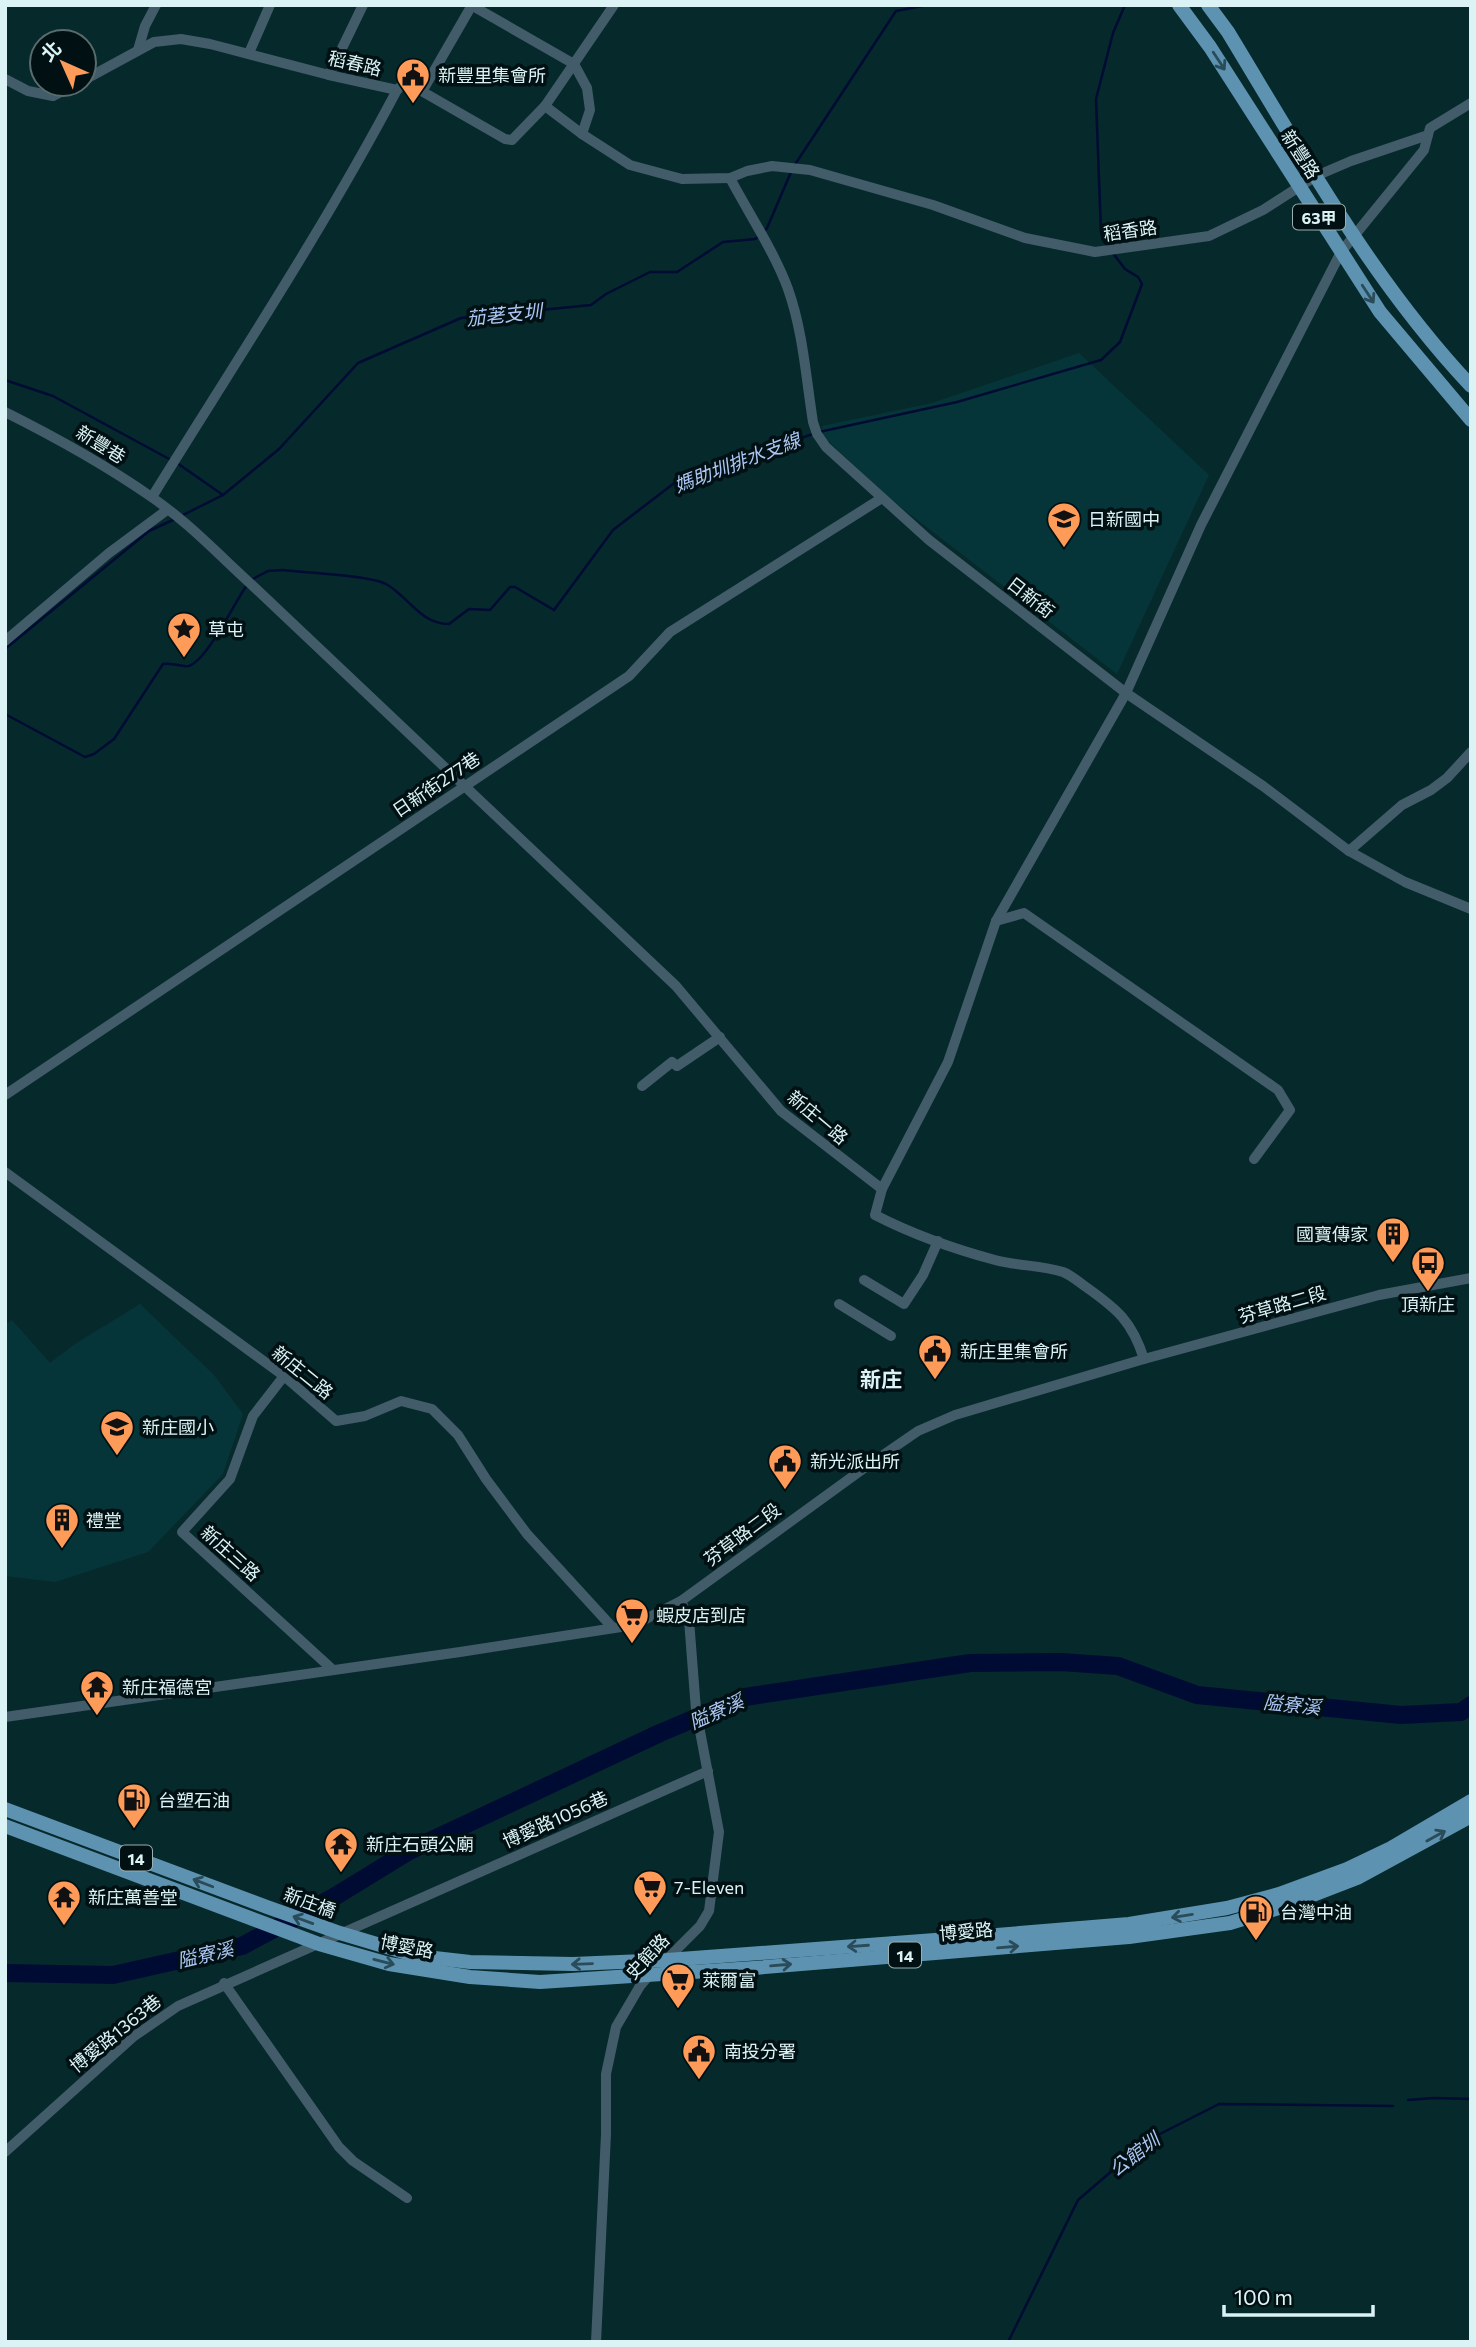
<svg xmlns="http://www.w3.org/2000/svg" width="1476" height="2347" viewBox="0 0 1476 2347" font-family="Commissioner,'Noto Sans TC',sans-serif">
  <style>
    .built { fill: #063539 }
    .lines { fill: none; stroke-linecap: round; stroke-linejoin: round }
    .stream { stroke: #000b34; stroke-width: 2.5 }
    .river { stroke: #000b34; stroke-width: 18 }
    .minor { stroke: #425c6a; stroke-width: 10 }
    .major { stroke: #5d93b0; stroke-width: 14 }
    .oneway { stroke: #2a4b59 }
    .labels { text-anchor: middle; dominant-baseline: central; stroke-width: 7; stroke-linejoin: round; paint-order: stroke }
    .shield { fill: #011012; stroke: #9aafb1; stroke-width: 2 }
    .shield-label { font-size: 16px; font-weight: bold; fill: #dcf3f5 }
    .street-label { font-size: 18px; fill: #dcf3f5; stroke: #011012 }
    .poi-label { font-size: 18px; fill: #dcf3f5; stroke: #011012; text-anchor: start }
    .water-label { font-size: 19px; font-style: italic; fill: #adc6f3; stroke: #011012 }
    .quarter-label { font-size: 21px; font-weight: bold; fill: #dcf3f5; stroke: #011012 }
  </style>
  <rect width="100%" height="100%" fill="#06292c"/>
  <g class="built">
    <polygon points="1079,353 1209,475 1117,674 889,498 823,436 822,426 932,403"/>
    <polygon points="140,1304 214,1375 243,1414 223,1474 148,1552 55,1582 5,1576 5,1324 12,1320 50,1363 75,1344"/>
  </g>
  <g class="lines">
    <g class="stream">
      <polyline points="794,166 896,11 927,5"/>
      <polyline points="763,232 767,228 791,172"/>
      <polyline points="1108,247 1103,240 1101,232 1096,99 1113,33 1125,5"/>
      <polyline points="5,380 53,396 171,460"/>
      <polyline points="819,432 957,402 1101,360 1120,342 1142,284 1138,277 1125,269 1112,252"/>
      <polyline points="177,463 223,495"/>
      <polyline points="181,516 223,495 279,449 358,363 461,318 591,305 606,294 650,272 677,272 723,242 755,239 758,237"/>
      <path d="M251 580 268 571 283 570C305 573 369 575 386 584 408 596 420 624 449 624L469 609 490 610 510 587H515L554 610 613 530 673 484 699 475 738 466 771 448 813 434"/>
      <polyline points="5,649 149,531 175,519"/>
      <path d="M5 714 85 757 94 754 114 739 163 664C173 662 185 668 189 666 208 659 234 603 247 585"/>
      <polyline points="1408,2100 1434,2098 1471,2099"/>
      <polyline points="1008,2342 1078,2200 1148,2140 1219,2104 1393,2106"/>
    </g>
    <polyline class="river" points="5,1973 113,1975 242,1946 334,1897 409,1851 660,1733 745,1697 970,1663 1061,1662 1118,1666 1197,1695 1401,1715 1461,1712 1471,1705"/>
    <g class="minor">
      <polyline points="471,5 574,64 587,88 590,110 582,134"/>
      <polyline points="138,50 145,26 156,5"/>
      <polyline points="249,53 270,5"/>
      <polyline points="329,75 363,5"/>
      <polyline points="5,79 28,91 53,96 76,84"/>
      <polyline points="84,80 154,42 181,39 210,44 329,75 397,90 401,86 411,85 505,139 512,140 545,106 614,5"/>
      <polyline points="423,90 472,5"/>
      <polyline points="545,106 582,134 630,165 682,179 730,178 747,171 772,166 810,170 933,205 1025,238 1095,252 1209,236 1263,210 1316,176 1351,161 1428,135 1430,128 1471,103"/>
      <path d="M730 178C748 212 775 253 788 289 803 331 806 378 813 422L817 434 826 447 929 540 1126 693 1263 786 1349 851 1405 882 1471 909"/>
      <path d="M5 412C55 437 104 464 150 496 187 521 219 555 252 585L676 986 781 1111 882 1189"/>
      <path d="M152 497C235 363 323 230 397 90"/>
      <polyline points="5,641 109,553 167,510"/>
      <polyline points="1349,851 1402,805 1431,790 1447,778 1471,752"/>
      <polyline points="996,921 1024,913 1278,1090 1290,1110 1254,1159"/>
      <polyline points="642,1086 672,1062 677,1066 720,1037"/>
      <polyline points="5,1095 629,676 670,632 882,498"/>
      <polyline points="5,1172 284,1376 336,1421 365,1416 401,1401 432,1409 458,1435 486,1479 527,1534 613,1628"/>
      <polyline points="864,1280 904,1304 923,1275 938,1241"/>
      <polyline points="839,1304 891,1336"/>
      <path d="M1144 1359C1132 1321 1117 1309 1086 1287 1079 1282 1071 1275 1063 1272 1041 1265 1017 1266 995 1260 954 1249 912 1234 875 1215L882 1189 948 1062 996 921 1126 693 1201 525 1341 252 1424 150 1428 135"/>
      <polyline points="284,1376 253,1416 230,1479 182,1532 333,1670"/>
      <polyline points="5,1717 460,1652 634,1625 681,1601 867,1466 918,1431 955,1415 1144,1359 1379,1295 1471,1278"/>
      <polyline points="664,1962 700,1926 709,1911 719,1832 696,1710 689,1620 681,1601"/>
      <polyline points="224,1983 339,2147 353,2161 407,2198"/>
      <polyline points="5,2152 133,2037 178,2006 708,1771"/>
      <polyline points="596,2342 606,2134 606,2074 616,2027 640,1986 652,1972"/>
    </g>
    <g class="major">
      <polyline points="1179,5 1210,47 1380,312 1471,420"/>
      <path d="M1208 5 1228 32C1302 154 1373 282 1471 386"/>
      <polyline points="5,1809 267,1907 340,1933 417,1956 470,1962 573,1964 667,1960 935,1940 1129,1924 1227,1908 1279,1894 1347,1869 1391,1848 1471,1801"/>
      <polyline points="5,1826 319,1944 389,1964 470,1977 540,1982 754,1968 1129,1937 1230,1923 1282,1907 1357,1878 1471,1816"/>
    </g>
  </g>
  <defs><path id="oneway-shaft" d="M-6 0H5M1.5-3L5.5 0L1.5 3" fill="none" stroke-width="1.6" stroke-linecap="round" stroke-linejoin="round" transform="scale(1.75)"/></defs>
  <g class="oneway">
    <use href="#oneway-shaft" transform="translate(1219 61) rotate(57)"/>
    <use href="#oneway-shaft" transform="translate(1368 294) rotate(57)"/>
    <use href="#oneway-shaft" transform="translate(1436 1836) rotate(-29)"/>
    <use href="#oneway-shaft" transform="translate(203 1883) rotate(-159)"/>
    <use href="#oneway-shaft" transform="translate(1182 1916) rotate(171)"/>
    <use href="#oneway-shaft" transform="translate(303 1920) rotate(-160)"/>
    <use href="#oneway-shaft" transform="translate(858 1946) rotate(176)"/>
    <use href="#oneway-shaft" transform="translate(1008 1947) rotate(-5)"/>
    <use href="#oneway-shaft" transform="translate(384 1962) rotate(14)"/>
    <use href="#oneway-shaft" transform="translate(582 1964) rotate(178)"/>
    <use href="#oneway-shaft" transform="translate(781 1965) rotate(-5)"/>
  </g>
  <defs>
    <g id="civic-pin" transform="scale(1.75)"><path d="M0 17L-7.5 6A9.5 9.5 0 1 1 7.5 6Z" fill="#fe9b59" stroke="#011012"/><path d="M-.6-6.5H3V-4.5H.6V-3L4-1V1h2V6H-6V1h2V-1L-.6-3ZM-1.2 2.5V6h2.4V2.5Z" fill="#111"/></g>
    <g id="school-pin" transform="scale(1.75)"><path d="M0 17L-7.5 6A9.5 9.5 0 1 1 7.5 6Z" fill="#fe9b59" stroke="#011012"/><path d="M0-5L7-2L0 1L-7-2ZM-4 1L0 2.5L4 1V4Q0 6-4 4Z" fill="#111"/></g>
    <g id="sight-pin" transform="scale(1.75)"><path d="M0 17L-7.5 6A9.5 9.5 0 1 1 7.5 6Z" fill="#fe9b59" stroke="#011012"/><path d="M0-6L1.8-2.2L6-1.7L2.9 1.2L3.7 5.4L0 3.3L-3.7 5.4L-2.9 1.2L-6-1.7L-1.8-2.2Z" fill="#111"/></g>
    <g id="building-pin" transform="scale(1.75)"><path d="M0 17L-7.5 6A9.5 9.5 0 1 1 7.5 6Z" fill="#fe9b59" stroke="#011012"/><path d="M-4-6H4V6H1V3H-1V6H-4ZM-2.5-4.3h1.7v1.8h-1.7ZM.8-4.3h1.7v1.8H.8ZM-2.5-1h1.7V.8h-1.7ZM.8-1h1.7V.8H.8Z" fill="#111"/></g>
    <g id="bus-pin" transform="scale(1.75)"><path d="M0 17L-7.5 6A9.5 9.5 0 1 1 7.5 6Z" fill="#fe9b59" stroke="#011012"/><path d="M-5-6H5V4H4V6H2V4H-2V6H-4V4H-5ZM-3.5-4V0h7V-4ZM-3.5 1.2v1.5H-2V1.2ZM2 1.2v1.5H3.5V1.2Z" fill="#111"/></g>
    <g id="supermarket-pin" transform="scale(1.75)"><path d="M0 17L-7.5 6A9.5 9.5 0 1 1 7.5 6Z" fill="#fe9b59" stroke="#011012"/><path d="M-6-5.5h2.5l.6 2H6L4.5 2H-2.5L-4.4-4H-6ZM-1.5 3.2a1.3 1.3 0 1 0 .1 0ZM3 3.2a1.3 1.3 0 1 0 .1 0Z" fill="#111"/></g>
    <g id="temple-pin" transform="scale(1.75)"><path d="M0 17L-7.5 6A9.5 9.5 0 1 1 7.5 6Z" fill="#fe9b59" stroke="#011012"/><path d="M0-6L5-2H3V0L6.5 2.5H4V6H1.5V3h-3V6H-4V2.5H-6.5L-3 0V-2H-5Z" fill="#111"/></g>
    <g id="fuel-pin" transform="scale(1.75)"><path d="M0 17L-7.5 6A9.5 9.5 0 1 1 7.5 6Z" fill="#fe9b59" stroke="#011012"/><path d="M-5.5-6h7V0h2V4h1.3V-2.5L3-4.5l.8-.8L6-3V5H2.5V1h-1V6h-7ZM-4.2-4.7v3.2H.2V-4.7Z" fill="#111"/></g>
  </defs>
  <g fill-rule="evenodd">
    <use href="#civic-pin" x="413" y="75"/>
    <use href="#school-pin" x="1064" y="519"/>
    <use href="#sight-pin" x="184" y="629"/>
    <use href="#building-pin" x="1393" y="1234"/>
    <use href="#bus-pin" x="1428" y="1263"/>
    <use href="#civic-pin" x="935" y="1351"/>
    <use href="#school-pin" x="117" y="1427"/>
    <use href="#civic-pin" x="785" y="1461"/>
    <use href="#building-pin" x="62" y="1520"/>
    <use href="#supermarket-pin" x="632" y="1615"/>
    <use href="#temple-pin" x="97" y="1687"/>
    <use href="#fuel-pin" x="134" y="1800"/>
    <use href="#temple-pin" x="341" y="1844"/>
    <use href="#supermarket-pin" x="650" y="1887"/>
    <use href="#temple-pin" x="64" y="1897"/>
    <use href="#fuel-pin" x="1256" y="1912"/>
    <use href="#supermarket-pin" x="678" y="1980"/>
    <use href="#civic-pin" x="699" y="2051"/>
  </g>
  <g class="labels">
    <g class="shield">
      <rect x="1293" y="204.5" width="52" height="25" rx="5"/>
      <rect x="120" y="1845.5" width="32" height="25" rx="5"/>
      <rect x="889" y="1942.5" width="32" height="25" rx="5"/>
    </g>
    <g class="shield-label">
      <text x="1319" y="217">63甲</text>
      <text x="136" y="1858">14</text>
      <text x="905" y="1955">14</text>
    </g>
    <g class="street-label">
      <text transform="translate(355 63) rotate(13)">稻春路</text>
      <text transform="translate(1301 154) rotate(57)">新豐路</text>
      <text transform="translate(1130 230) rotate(-8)">稻香路</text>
      <text transform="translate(101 444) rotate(32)">新豐巷</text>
      <text transform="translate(1031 597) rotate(38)">日新街</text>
      <text transform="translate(436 784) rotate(-34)">日新街277巷</text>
      <text transform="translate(818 1117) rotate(40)">新庄一路</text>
      <text transform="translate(1282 1304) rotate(-16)">芬草路二段</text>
      <text transform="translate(303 1372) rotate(39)">新庄二路</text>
      <text transform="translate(742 1534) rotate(-37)">芬草路二段</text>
      <text transform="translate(231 1553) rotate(42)">新庄三路</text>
      <text transform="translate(555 1819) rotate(-24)">博愛路1056巷</text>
      <text transform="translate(310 1902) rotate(20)">新庄橋</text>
      <text transform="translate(966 1931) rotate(-5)">博愛路</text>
      <text transform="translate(407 1946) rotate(11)">博愛路</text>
      <text transform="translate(647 1956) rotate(-47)">史館路</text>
      <text transform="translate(115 2033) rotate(-39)">博愛路1363巷</text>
    </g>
    <g class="poi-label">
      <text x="438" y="75">新豐里集會所</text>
      <text x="1088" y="519">日新國中</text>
      <text x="208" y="629">草屯</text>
      <text x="1368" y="1234" text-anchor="end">國寶傳家</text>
      <text x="1428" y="1304" text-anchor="middle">頂新庄</text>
      <text x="960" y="1351">新庄里集會所</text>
      <text x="142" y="1427">新庄國小</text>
      <text x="810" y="1461">新光派出所</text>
      <text x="86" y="1520">禮堂</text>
      <text x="656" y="1615">蝦皮店到店</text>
      <text x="122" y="1687">新庄福德宮</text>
      <text x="158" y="1800">台塑石油</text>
      <text x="366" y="1844">新庄石頭公廟</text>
      <text x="674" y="1887">7-Eleven</text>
      <text x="88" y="1897">新庄萬善堂</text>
      <text x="1280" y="1912">台灣中油</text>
      <text x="702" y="1980">萊爾富</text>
      <text x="724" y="2051">南投分署</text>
    </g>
    <g class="water-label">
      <text transform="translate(504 314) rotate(-6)">茄荖支圳</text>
      <text transform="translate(737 462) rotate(-21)">媽助圳排水支線</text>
      <text transform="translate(1292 1704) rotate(6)">隘寮溪</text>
      <text transform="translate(716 1711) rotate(-24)">隘寮溪</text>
      <text transform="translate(205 1954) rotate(-13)">隘寮溪</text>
      <text transform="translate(1134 2154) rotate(-37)">公館圳</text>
    </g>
    <g class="quarter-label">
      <text x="881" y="1378">新庄</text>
    </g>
  </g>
  <rect width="1476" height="2347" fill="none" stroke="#dcf3f5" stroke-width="14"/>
  <g transform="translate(63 63) rotate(315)"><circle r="33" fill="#011012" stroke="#596b6d" stroke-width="2"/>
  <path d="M0-5L12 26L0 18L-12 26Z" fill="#fe9b59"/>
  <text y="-10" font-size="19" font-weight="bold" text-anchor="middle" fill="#dcf3f5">北</text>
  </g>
  <path d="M1224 2305v10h149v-10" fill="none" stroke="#dcf3f5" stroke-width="3.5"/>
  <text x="1234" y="2305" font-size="21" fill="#dcf3f5" stroke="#011012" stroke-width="5" paint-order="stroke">100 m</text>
</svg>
